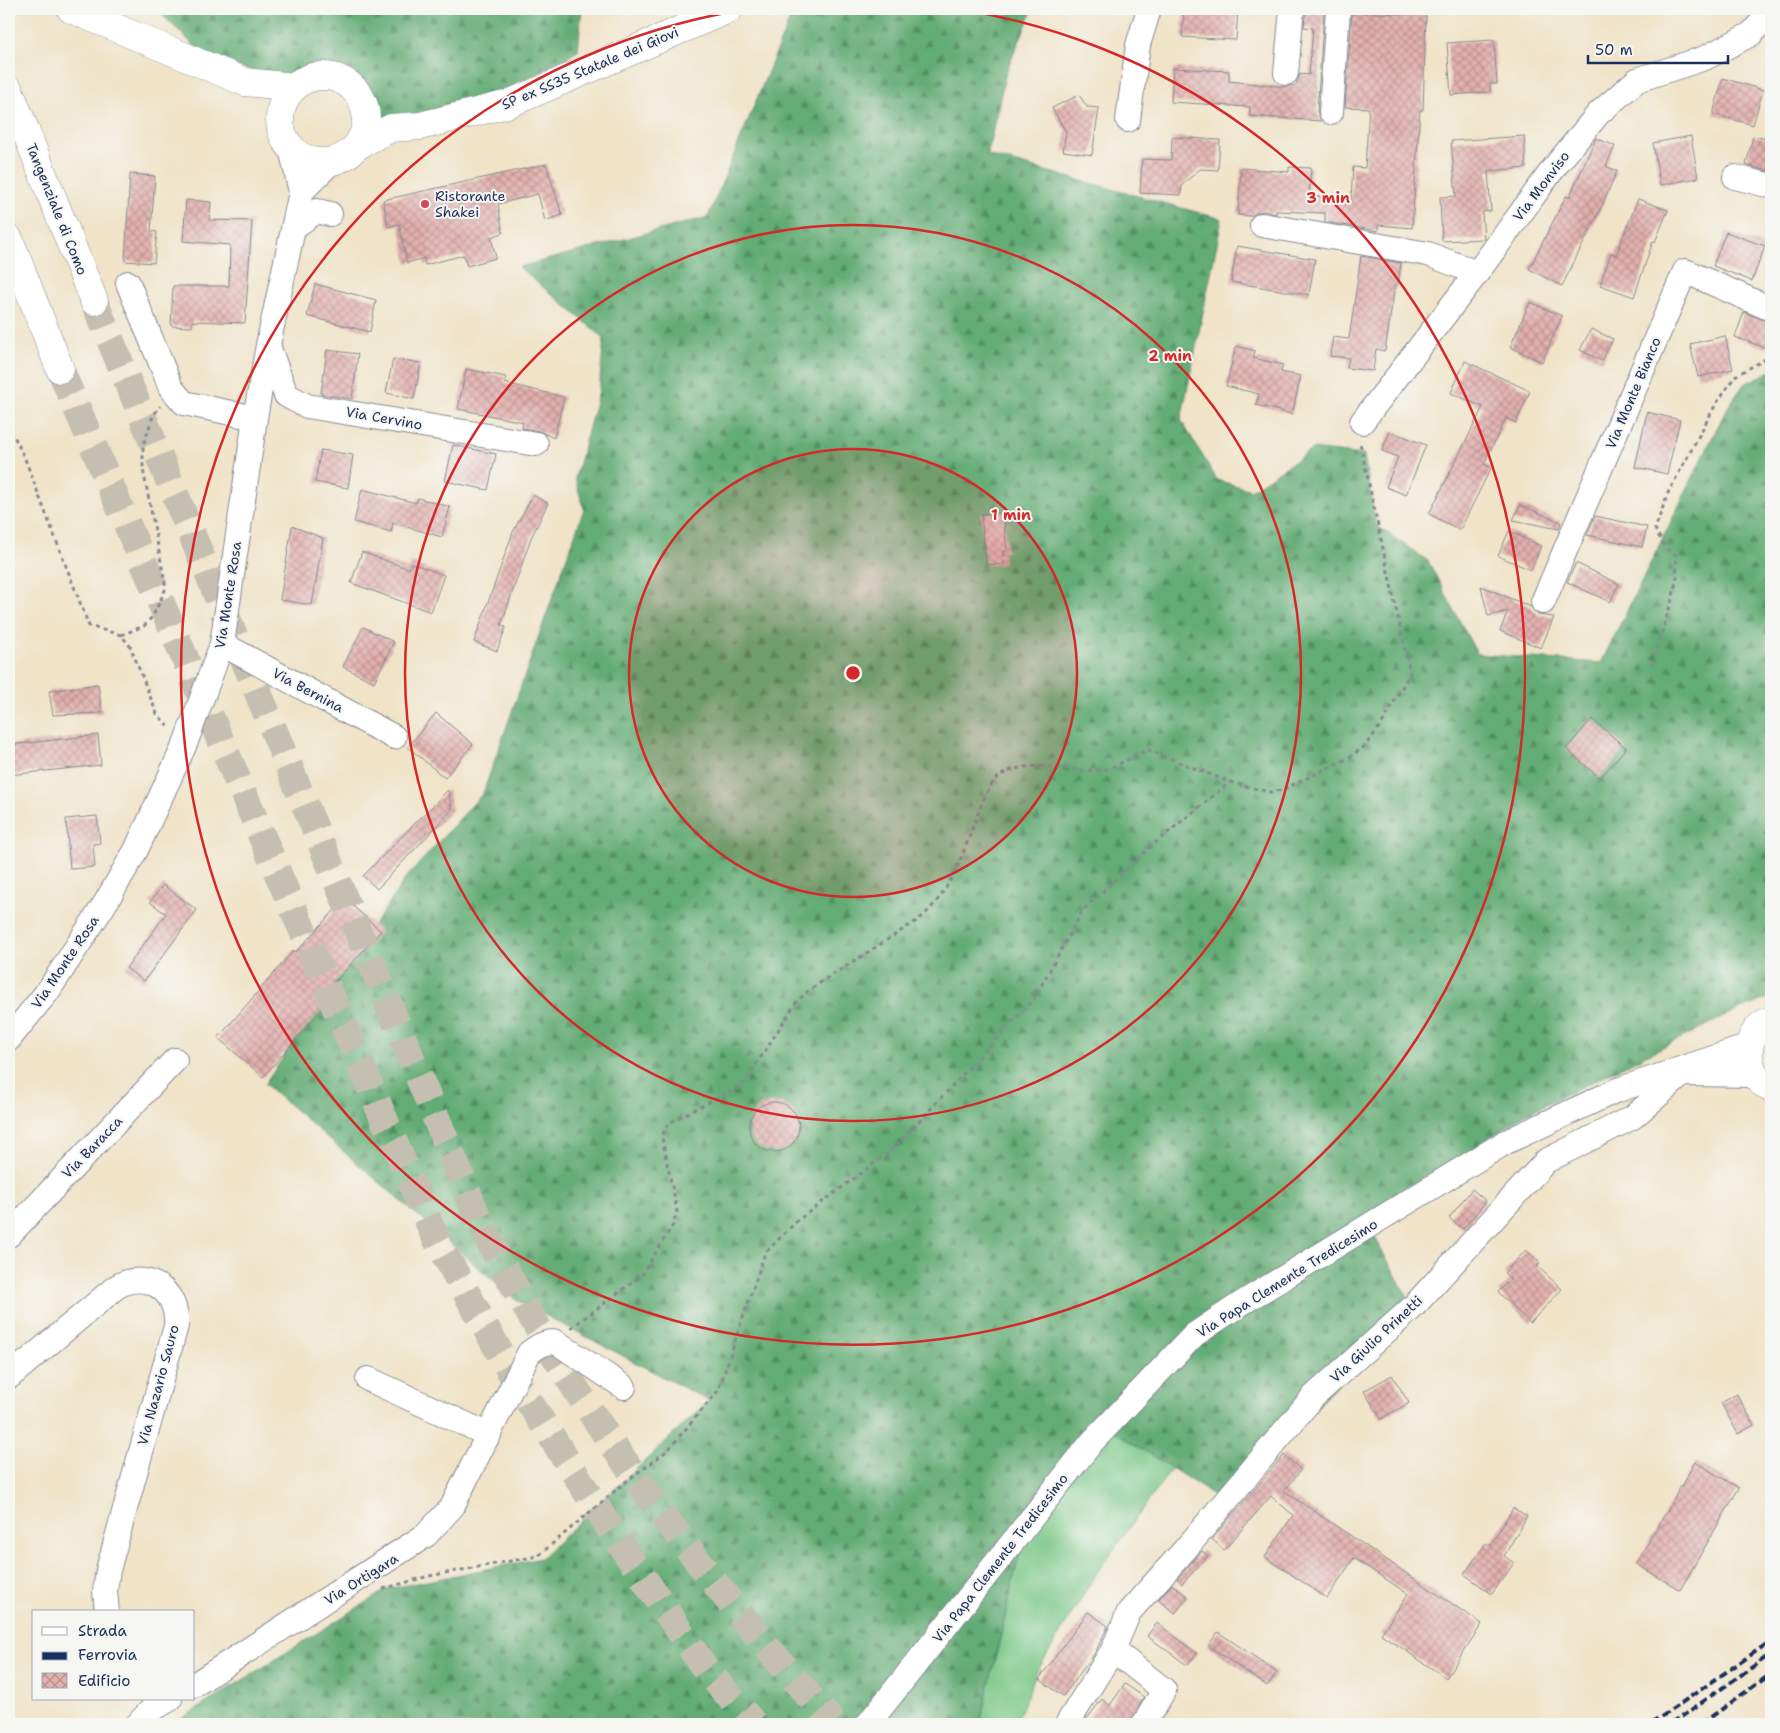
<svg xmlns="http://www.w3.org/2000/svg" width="1780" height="1733" viewBox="0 0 1780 1733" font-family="'Shantell Sans',sans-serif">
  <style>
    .grass { fill: #7ac887; stroke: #4a7c72 }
    .forest { fill: url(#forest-firs); stroke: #3f6e69 }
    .building { fill: url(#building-cross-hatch) }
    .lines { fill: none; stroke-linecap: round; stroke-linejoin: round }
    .highway-tunnel { stroke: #c5bfb2; stroke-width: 28; stroke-dasharray: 28 14; stroke-linecap: butt }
    .minor-casing { stroke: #868992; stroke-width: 26 }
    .major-casing { stroke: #868992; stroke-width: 29 }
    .highway-casing { stroke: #868992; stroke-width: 29 }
    .path { stroke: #868992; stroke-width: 3; stroke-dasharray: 4 4; stroke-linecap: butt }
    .minor { stroke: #fff; stroke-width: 24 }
    .major { stroke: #fff; stroke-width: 28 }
    .highway { stroke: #fff; stroke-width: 28 }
    .rail { stroke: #1b2f5e; stroke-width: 4; stroke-dasharray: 8 4; stroke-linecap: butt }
    .ring { fill: none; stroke: #d62828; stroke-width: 2.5 }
    .poi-dot { fill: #d1495b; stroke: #f6f6f2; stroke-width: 2 }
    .labels { text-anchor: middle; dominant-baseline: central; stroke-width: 4; stroke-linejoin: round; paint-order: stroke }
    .street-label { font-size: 14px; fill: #1b2f5e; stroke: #f6f6f2 }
    .poi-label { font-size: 14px; fill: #1b2f5e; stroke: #f6f6f2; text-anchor: start }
    .centre { fill: #d62828; stroke: #f6f6f2; stroke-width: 2.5 }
    .ring-label { font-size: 15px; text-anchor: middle; font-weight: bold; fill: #d62828; stroke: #f6f6f2; stroke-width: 4; stroke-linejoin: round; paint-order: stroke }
  </style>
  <defs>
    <pattern id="forest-firs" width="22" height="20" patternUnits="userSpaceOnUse" patternTransform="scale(1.25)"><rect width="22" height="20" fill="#63ac74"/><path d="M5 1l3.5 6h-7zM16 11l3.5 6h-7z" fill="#518c62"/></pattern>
    <pattern id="building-cross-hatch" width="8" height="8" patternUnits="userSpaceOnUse" patternTransform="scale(1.25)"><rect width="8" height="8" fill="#e3b0ad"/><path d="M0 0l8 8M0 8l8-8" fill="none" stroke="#b79090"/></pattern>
  </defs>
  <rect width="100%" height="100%" fill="#f6f6f2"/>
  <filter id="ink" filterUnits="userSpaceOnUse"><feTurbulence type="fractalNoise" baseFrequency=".02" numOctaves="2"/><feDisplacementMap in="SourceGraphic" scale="10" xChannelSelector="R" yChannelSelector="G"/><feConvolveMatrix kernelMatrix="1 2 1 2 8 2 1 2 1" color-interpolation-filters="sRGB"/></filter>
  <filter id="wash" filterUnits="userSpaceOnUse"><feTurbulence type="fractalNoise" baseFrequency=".0096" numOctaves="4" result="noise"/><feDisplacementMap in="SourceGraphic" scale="20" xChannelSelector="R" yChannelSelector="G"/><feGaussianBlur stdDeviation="1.12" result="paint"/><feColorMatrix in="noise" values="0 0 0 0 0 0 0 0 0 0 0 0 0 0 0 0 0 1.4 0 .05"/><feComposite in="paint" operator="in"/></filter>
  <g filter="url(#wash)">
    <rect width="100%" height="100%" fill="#f0e3c7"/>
    <polygon class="grass" points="1108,1427 1172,1468 1098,1571 1036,1673 1016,1724 980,1724 1022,1543"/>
    <g class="forest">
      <path d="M156 9H582L578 51C515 89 458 117 382 117L368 96 344 72 319 65 291 79 242 68 201 52Z"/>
      <polygon points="794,9 1033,9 1006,72 987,155 1222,219 1181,420 1217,480 1251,490 1313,449 1364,455 1376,525 1428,561 1477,654 1601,663 1726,410 1744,384 1771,371 1771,997 1736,1011 1526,1114 1365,1219 1413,1307 1224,1502 1108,1427 1022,1543 980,1724 173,1724 387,1589 541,1558 709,1401 516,1300 265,1084 406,878 483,793 584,509 575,478 599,391 604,338 519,267 708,217"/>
    </g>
    <g id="blocks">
      <g class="building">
        <polygon points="1184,9 1238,9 1236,40 1182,37"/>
        <polygon points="1306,9 1324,9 1317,111 1321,121 1249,116 1250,107 1171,102 1173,68 1229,71 1229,81 1285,87 1296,85 1300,74 1309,75 1313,28 1304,27"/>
        <polygon points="1352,12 1426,15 1423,110 1420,110 1412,228 1378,225 1378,231 1325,222 1325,213 1276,211 1276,214 1264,211 1257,212 1251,216 1238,215 1241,168 1289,172 1289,167 1311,168 1309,196 1351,198 1353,167 1365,168 1369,108 1345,107"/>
        <polygon points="1494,40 1497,84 1490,84 1490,92 1451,95 1447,43"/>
        <polygon points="1723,78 1763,90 1753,125 1713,114"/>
        <polygon points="1079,95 1087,107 1099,108 1092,155 1063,151 1066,132 1052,108"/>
        <polygon points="1524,136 1526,168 1488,171 1491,211 1482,212 1484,239 1442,241 1440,197 1456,196 1451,141"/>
        <polygon points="1691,136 1698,178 1660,185 1653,143"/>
        <polygon points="1753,136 1771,140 1771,172 1746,165"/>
        <polygon points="1172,137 1220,140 1218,170 1200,169 1182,185 1181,195 1140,193 1142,159 1171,160"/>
        <polygon points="1596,138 1615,146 1606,166 1617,171 1601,208 1562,286 1529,269 1566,196 1569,198"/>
        <polygon points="546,164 562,215 545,221 538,194 498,204 503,233 491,237 496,258 467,266 464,255 425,265 424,258 407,263 399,224 388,227 383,200"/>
        <polygon points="130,174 155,176 151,231 157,232 154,263 125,261"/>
        <polygon points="1638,199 1668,210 1655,242 1653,241 1634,297 1600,285 1611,253 1616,255"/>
        <polygon points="186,200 211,202 209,220 252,221 245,323 192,321 192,327 171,326 173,286 229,286 230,245 183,241"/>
        <polygon points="1726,232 1765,246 1752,281 1713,266"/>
        <polygon points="1237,246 1315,259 1309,295 1231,282"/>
        <polygon points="1361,256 1401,263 1398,285 1395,285 1385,351 1376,349 1373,371 1347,368 1349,358 1330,356 1333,337 1349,339"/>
        <polygon points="315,284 376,300 370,332 307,316"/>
        <polygon points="1530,302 1562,316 1542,362 1510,347"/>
        <polygon points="1744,312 1771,323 1771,335 1766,348 1735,337"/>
        <polygon points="1591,329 1613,339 1602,361 1580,350"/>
        <polygon points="1725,336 1733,369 1698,377 1690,344"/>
        <polygon points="1236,346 1255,351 1253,358 1283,365 1281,372 1301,376 1292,414 1256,405 1259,394 1226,386"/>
        <polygon points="327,350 358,354 352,399 321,394"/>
        <polygon points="393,359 421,363 414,399 386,393"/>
        <polygon points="1465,361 1530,391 1516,423 1506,418 1484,464 1491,468 1460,530 1429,514 1483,407 1451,393"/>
        <polygon points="466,369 506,377 505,383 564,397 554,438 539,431 522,428 523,422 458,409"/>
        <polygon points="1647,412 1680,420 1667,474 1635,467"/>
        <polygon points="1390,431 1426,445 1406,495 1386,487 1398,457 1382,451"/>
        <polygon points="453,445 496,454 488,490 445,481"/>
        <polygon points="321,450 353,455 348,488 315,482"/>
        <polygon points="362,489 416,503 418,498 450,507 442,537 393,523 391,532 354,522"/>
        <polygon points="533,495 548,503 531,538 501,625 506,627 497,651 474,642 513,532"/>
        <polygon points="1520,505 1561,522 1559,529 1513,520"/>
        <polygon points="1003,512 1007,551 1003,551 1004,564 986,565 981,514"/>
        <polygon points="1595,516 1647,527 1642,547 1587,535"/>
        <polygon points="292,526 323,538 312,605 280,600"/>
        <polygon points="1509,531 1541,546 1531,570 1498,556"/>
        <polygon points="362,552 409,569 411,563 444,575 431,612 351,583"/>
        <polygon points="1576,563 1619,584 1610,602 1567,582"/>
        <polygon points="1481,586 1531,607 1538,615 1554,617 1541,648 1500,631 1508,611 1488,616"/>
        <polygon points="363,627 394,642 374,682 343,667"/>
        <polygon points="98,684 102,713 53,715 49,691"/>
        <polygon points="436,713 473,744 445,778 408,747"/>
        <polygon points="1592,719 1626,748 1600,778 1566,749"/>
        <polygon points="98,735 101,765 9,775 9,745"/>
        <polygon points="448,790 452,810 377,889 363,876"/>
        <polygon points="97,816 100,843 93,844 95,867 70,869 66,819"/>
        <polygon points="163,885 197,910 144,981 126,968 166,914 150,902"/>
        <polygon points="345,899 381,931 333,984 339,990 263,1077 218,1038 294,950 296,952"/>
        <circle cx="774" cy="1127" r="25"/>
        <polygon points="1472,1189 1486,1201 1463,1229 1449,1218"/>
        <polygon points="1526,1250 1540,1263 1537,1266 1562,1289 1530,1323 1498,1292 1511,1279 1504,1273"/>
        <polygon points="1392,1375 1409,1403 1381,1419 1364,1391"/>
        <polygon points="1737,1394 1754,1425 1738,1434 1721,1403"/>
        <polygon points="1284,1455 1301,1470 1284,1491 1482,1624 1446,1678 1381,1634 1408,1594 1354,1558 1327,1598 1265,1557 1293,1515 1271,1496 1224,1550 1212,1539"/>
        <polygon points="1695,1462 1739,1488 1680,1590 1636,1564"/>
        <polygon points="1513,1508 1527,1516 1504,1556 1514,1563 1492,1594 1464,1574 1486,1543 1490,1546"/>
        <polygon points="1202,1551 1208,1556 1182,1584 1177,1579"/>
        <polygon points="1172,1584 1188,1597 1175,1613 1158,1600"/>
        <polygon points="1088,1612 1108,1626 1095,1653 1063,1696 1039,1679"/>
        <polygon points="1157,1623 1197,1653 1187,1665 1147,1636"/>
        <polygon points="1218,1632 1277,1672 1267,1686 1208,1646"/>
        <polygon points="1125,1684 1144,1697 1130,1724 1083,1724 1102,1699 1110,1705"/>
      </g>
    </g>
  </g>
  <g filter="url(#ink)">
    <use href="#blocks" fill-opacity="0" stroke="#868992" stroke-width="1"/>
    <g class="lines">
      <g class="highway-tunnel">
        <path d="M94 301 483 1230C503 1266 523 1303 544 1338 627 1475 727 1605 834 1724"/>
        <polyline points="60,369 435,1237 514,1378 611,1530 706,1670 754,1724"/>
      </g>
      <g class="minor-casing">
        <g id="minor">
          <polyline points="1286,73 1292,9"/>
          <polyline points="1331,112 1338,9"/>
          <polyline points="1128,120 1138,45 1149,9"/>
          <polyline points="1735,177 1771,186"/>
          <polyline points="301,192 332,161"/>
          <polyline points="1262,225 1428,254 1477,273"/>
          <polyline points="295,226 317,211 330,214"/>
          <polyline points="128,283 171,388 184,403 255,418"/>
          <polyline points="269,348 286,395 307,406 536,444"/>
          <polyline points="1362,422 1477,273 1553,169 1598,114 1637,80 1705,58 1751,34 1771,12"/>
          <polyline points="1543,602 1685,271 1771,309"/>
          <polyline points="222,644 394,737"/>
          <polyline points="9,1039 48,991 106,902 136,850 185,744 222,644 255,418 268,345 301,192 291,148"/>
          <polyline points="1686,1074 1755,1075"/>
          <polyline points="9,1235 175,1060"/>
          <path d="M9 1377 116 1287C146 1269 179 1290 176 1326L108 1570 105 1591 107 1612"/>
          <polyline points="368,1379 489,1435"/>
          <polyline points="1113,1650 1164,1690 1144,1724"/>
          <path d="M194 1685 426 1535 452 1507 529 1353C538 1346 544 1342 556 1342L624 1387"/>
          <polyline points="138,1724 151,1710 170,1699"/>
          <polyline points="868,1724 1092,1442 1194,1335 1242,1303 1506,1142 1615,1091 1749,1046"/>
          <polyline points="1067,1724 1113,1650 1129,1612 1189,1545 1313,1397 1413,1307 1546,1161 1633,1117 1683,1074"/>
        </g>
      </g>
      <g class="major-casing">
        <g id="major">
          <polyline points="71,9 245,82 295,87"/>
          <circle cx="323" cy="119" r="43"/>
          <polyline points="357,146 391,128 420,126 508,104 729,9"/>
          <path d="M1771 1020C1741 1031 1742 1076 1771 1088"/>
        </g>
      </g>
      <g class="highway-casing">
        <g id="highway">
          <polyline points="9,90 94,301"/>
          <polyline points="9,239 60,369"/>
        </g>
      </g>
      <g class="path">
        <polyline points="9,432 14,436 25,459 89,626 121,635 130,646 157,714 169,727"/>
        <polyline points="121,635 144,626 153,616 166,588 143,469 143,446 153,416 160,406"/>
        <polyline points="1652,664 1672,600 1677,577 1676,555 1666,549 1655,529 1668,493 1716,404 1735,376 1771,356"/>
        <path d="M571 1328 641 1276 673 1225 677 1211 662 1138C663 1134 664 1130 666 1127 678 1113 724 1098 743 1085L797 1001 812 988 918 920C953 892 963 851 979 811 983 801 989 785 997 778 1028 754 1074 776 1106 769 1121 765 1133 755 1148 750L1230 782 1269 792 1282 790 1347 759 1365 746 1383 722 1410 673 1360 443"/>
        <polyline points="383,1589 429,1576 538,1556 623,1484 668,1450 718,1391 765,1253 797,1221 892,1150 1034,999 1083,910 1149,848 1230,782"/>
      </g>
      <use href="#minor" class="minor"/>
      <use href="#major" class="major"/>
      <use href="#highway" class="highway"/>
      <g class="rail">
        <polyline points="1651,1724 1771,1641"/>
        <polyline points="1671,1724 1771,1654"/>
        <polyline points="1701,1724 1771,1674"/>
      </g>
    </g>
  </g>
  <circle cx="853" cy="673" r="224" fill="#d62828" fill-opacity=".12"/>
  <g class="ring">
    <circle cx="853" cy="673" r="224"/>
    <circle cx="853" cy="673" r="448"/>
    <path d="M958 9A672 672 0 1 1 748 9"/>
  </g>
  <circle class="poi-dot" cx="425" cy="204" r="5"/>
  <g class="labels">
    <g class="street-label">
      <text transform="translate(590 68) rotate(-23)">SP ex SS35 Statale dei Giovi</text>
      <text transform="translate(1541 186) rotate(-53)">Via Monviso</text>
      <text transform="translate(57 209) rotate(68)">Tangenziale di Como</text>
      <text transform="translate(1633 393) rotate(-67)">Via Monte Bianco</text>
      <text transform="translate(384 418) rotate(10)">Via Cervino</text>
      <text transform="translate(228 595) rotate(-81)">Via Monte Rosa</text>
      <text transform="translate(308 690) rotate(28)">Via Bernina</text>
      <text transform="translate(65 962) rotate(-56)">Via Monte Rosa</text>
      <text transform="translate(92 1147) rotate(-46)">Via Baracca</text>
      <text transform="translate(1287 1278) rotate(-32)">Via Papa Clemente Tredicesimo</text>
      <text transform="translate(1376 1339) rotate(-43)">Via Giulio Prinetti</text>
      <text transform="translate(158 1385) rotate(-75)">Via Nazario Sauro</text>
      <text transform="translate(1000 1558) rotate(-52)">Via Papa Clemente Tredicesimo</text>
      <text transform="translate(361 1579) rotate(-32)">Via Ortigara</text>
    </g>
    <g class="poi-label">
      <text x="435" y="196">Ristorante<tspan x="435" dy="16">Shakei</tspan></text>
    </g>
  </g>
  <circle cx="853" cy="673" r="8" class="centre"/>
  <g class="ring-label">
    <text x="1328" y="203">3 min</text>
    <text x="1170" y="361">2 min</text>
    <text x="1011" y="520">1 min</text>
  </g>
  <rect width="1780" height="1733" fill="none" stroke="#f6f6f2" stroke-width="30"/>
  <rect x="32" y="1610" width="162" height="90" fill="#f6f6f2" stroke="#9ea6b7"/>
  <rect x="42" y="1627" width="25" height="8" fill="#ffffff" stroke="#9ea6b7"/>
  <text x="78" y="1636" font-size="15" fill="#1b2f5e">Strada</text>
  <rect x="42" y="1652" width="25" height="8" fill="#1b2f5e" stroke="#9ea6b7"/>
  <text x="78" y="1660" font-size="15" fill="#1b2f5e">Ferrovia</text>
  <rect x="42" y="1673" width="25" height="15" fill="url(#building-cross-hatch)" stroke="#9ea6b7"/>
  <text x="78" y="1686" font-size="15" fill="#1b2f5e">Edificio</text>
  <path d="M1588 55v8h140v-8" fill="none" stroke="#1b2f5e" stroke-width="2.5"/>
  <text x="1595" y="55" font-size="15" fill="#1b2f5e" stroke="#f6f6f2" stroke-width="4" paint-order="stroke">50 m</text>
</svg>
